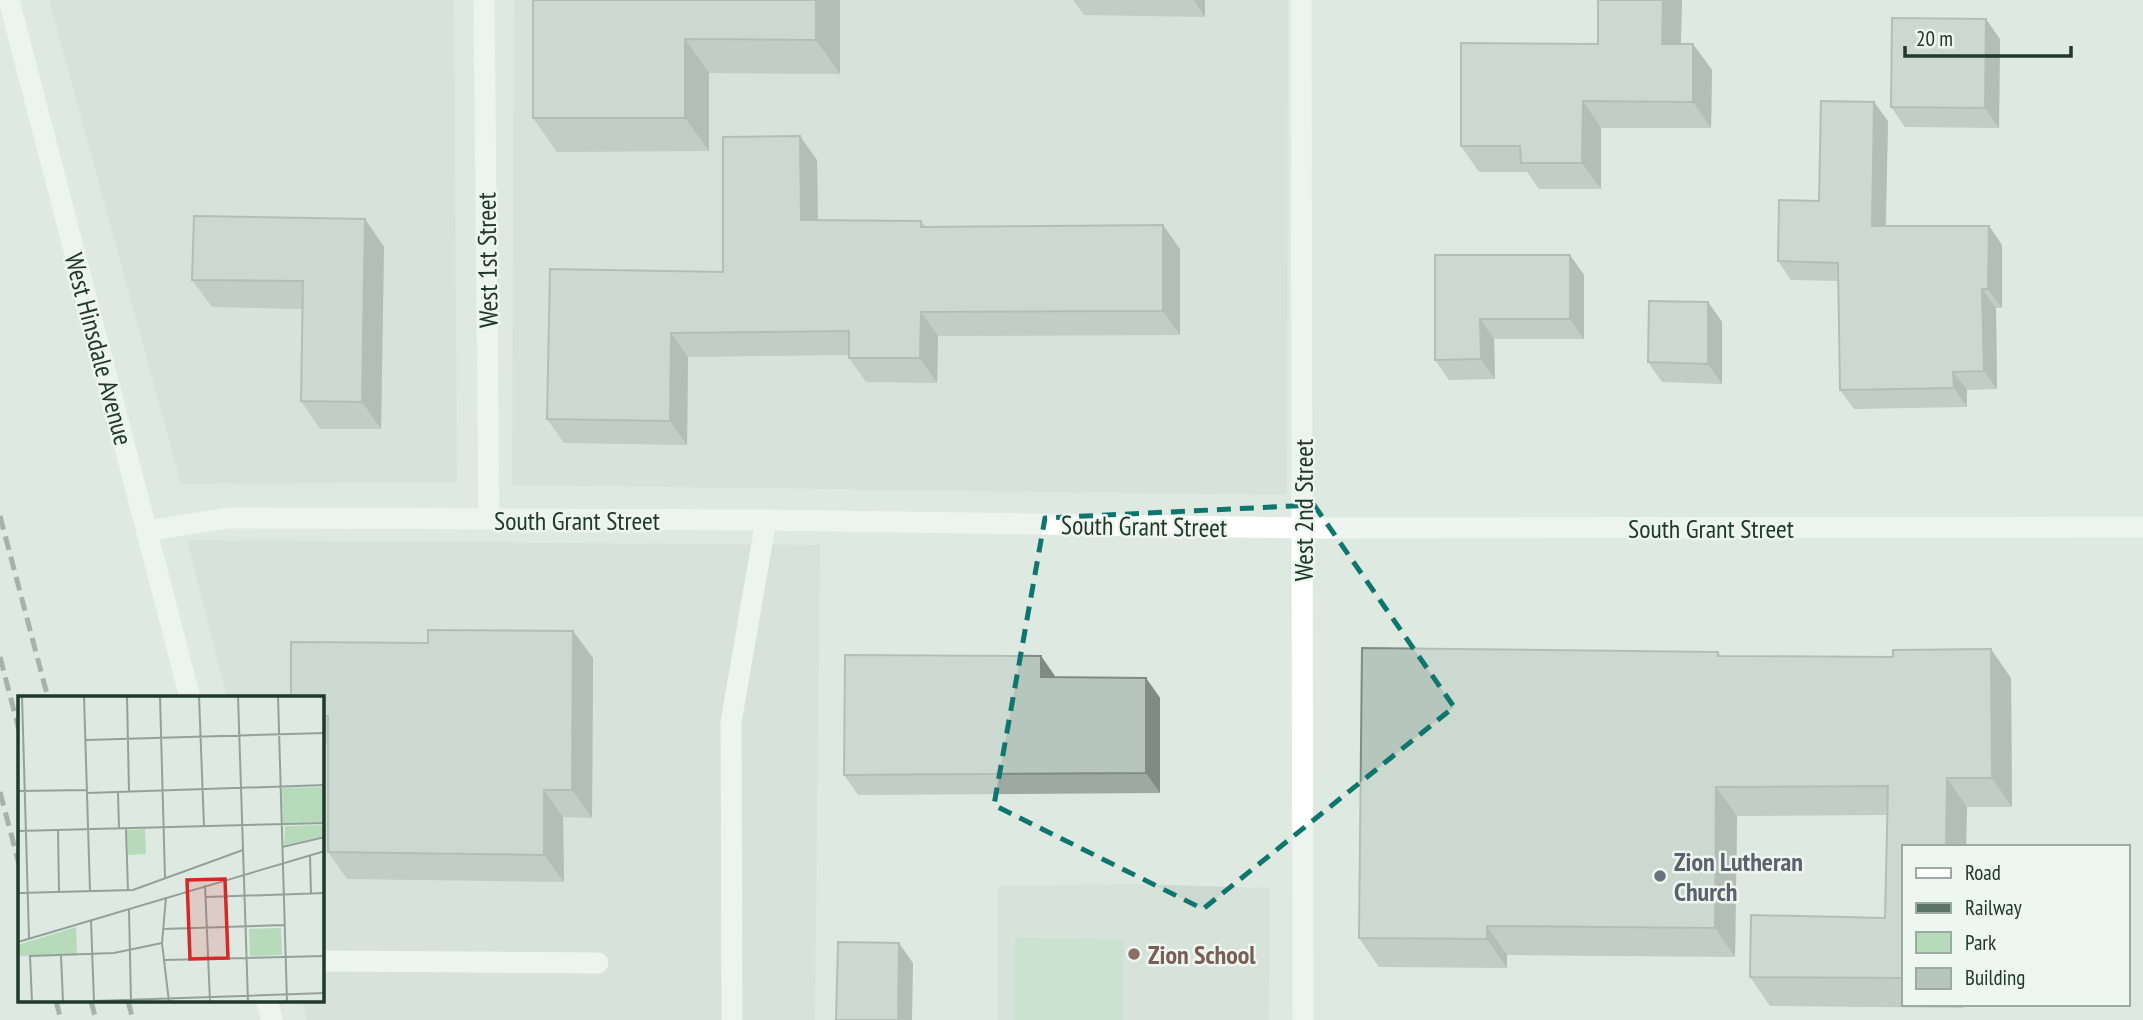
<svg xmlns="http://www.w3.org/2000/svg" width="2143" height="1020" viewBox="0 0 2143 1020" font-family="'PT Sans Narrow',sans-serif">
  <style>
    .built { fill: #ccd9d1 }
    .green { fill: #b7daba }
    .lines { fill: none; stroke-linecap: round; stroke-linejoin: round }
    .lane { stroke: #fff; stroke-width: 21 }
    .street { stroke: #fff; stroke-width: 21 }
    .rail { stroke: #5a7468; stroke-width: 5; stroke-dasharray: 14 7; stroke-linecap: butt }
    .wall { fill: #9daaa3 }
    .shaded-wall { fill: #7f8b84 }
    .building { fill: #b6c6bd; stroke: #7f8b84; stroke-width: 2 }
    .marked { fill: none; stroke: #0f766e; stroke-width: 5; stroke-dasharray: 14 9; stroke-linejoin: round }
    .worship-dot { fill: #6b7280; stroke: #eef6f0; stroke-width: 2.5 }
    .education-dot { fill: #8d6e63; stroke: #eef6f0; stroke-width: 2.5 }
    .labels { text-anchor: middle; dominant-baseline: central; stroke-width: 5; stroke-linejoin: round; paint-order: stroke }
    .street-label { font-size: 26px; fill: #20382d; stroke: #eef6f0 }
    .worship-label { font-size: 26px; font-weight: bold; fill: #5b616d; stroke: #eef6f0; text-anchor: start }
    .education-label { font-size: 26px; font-weight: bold; fill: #785e54; stroke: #eef6f0; text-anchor: start }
    .inset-road { fill: none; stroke: #92a29a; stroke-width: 2 }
    .view { fill: #d62828; fill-opacity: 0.15; stroke: #d62828; stroke-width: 3.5 }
    .inset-edge { fill: none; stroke: #20382d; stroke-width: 3.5 }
  </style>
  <rect width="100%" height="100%" fill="#dee9e2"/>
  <g class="built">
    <polygon points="49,0 454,0 457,482 181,484"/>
    <polygon points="514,0 1288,0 1287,495 512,485"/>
    <polygon points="187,540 820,545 815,1020 307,1020 302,1001 322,1001 322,698 227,698"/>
    <polygon points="1131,884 1270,888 1269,1020 998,1020 998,886"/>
  </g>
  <polygon class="green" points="1015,938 1123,939 1123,1020 1014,1020"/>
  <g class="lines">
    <g class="lane">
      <polyline points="322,961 598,963"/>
      <polyline points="732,1020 731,722 766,520"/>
    </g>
    <g class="street">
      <polyline points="9,0 190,698"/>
      <polyline points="484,0 489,519"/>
      <polyline points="1301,0 1303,1020"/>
      <polyline points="147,531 228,518 766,520 1303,528 2143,527"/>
      <polyline points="267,1001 272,1020"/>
    </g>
    <g class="rail">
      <polyline points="0,516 48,698"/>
      <polyline points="0,657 19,730"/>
      <polyline points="0,792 19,864"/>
      <polyline points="56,1001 61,1020"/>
      <polyline points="91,1001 96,1020"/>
      <polyline points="128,1001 133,1020"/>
    </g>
  </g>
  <g class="wall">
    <polygon points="533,0 840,0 840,74 709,73 709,151 557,152 533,118"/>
    <polygon points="1073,0 1205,0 1205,17 1084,15"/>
    <polygon points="1598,0 1682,0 1681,44 1693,44 1712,70 1711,128 1601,128 1601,189 1539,189 1527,172 1479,172 1461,146 1598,44"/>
    <polygon points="2000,39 1999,128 1905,127 1891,107"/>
    <polygon points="1888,121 1886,226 1989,226 2002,245 2002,308 1996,308 1997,389 1967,390 1967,407 1854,409 1840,390 1838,281 1791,280 1778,261 1819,201"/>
    <polygon points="817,160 818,220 921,221 926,227 1180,249 1180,335 938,336 937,383 866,382 849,358 849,355 688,357 687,445 564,443 547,419 723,272"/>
    <polygon points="365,219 384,247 381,429 320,429 301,401 302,309 212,307 192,280"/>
    <polygon points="1435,255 1570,255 1584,275 1584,339 1494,339 1495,379 1449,380 1435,360"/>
    <polygon points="1708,302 1722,322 1722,384 1662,382 1648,362"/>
    <polygon points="573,631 593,658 592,818 563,817 564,882 347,879 328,852 328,743 322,743 322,698"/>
    <polygon points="1718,652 1721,656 2011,678 2012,807 1967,807 1966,847 1903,847 1903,1004 1963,1004 1963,1008 1770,1006 1750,977 1885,918 1887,815 1737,816 1735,957 1507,955 1507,968 1379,967 1359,938"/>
    <polygon points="1041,656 1055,677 1146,678 1160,698 1160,793 858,795 844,775"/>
  </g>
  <g class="shaded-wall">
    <polygon points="816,0 840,0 840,74 816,40"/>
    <polygon points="1194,0 1205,0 1205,17"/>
    <polygon points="1663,0 1682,0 1680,70 1662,44"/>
    <polygon points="1986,19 2000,39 1999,128 1985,108"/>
    <polygon points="685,39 709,73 709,151 685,118"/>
    <polygon points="1693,44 1712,70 1711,128 1693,102"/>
    <polygon points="1583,101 1601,128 1601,189 1582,163"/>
    <polygon points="1874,102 1888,121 1885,245 1872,226"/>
    <polygon points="800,136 817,160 818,244 801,220"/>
    <polygon points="365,219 384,247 381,429 362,402"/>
    <polygon points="1163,225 1180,249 1180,335 1163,311"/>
    <polygon points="1989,226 2002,245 2002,308 1988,289"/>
    <polygon points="1570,255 1584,275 1584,339 1570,319"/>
    <polygon points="1982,289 1996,308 1997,389 1984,371"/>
    <polygon points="1708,302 1722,322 1722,384 1708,364"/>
    <polygon points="921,312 938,336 937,383 920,358"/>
    <polygon points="1480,319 1494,339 1495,379 1481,359"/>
    <polygon points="671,333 688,357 687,445 670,421"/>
    <polygon points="1953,372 1967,390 1967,407 1954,388"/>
    <polygon points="573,631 593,658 592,818 572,790"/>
    <polygon points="1991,649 2011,678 2012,807 1992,778"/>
    <polygon points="1041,656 1055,676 1055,698 1041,677"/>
    <polygon points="1146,678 1160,698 1160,793 1146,773"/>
    <polygon points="1947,778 1967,807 1966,847 1946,847"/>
    <polygon points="1716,787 1737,816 1735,957 1715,928"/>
    <polygon points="544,790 563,817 564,882 544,855"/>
    <polygon points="1487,926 1507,955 1507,968 1487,939"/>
    <polygon points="899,943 913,963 912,1020 898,1020"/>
  </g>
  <g class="building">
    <polygon points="533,0 816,0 816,40 685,39 685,118 533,118"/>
    <polygon points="1598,0 1663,0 1662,44 1693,44 1693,102 1583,101 1582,163 1521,163 1520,146 1461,146 1461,43 1598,44"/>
    <polygon points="1892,18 1986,19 1985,108 1891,107"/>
    <polygon points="1821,101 1874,102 1872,226 1989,226 1988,289 1982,289 1984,371 1953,372 1954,388 1840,390 1838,263 1778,261 1779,200 1819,201"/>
    <polygon points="800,136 801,220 921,221 921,227 1163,225 1163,311 921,312 920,358 849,358 849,331 671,333 670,421 547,419 550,269 723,272 723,137"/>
    <polygon points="194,216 365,219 362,402 301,401 303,281 192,280"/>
    <polygon points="1435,255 1570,255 1570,319 1480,319 1481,359 1435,360"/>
    <polygon points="1649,301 1708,302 1708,364 1648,362"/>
    <polygon points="428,630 573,631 572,790 544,790 544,855 328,852 328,716 322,716 322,698 291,698 291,642 428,643"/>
    <polygon points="1362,648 1718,652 1718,656 1893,657 1893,650 1991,649 1992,778 1947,778 1946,847 1903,847 1903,978 1750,977 1751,915 1885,918 1888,786 1716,787 1715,928 1487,926 1487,939 1359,938"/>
    <polygon points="845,655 1041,656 1041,677 1146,678 1146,773 844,775"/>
    <polygon points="838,942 899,943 898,1020 836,1020"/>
  </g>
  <path d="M0 0H2143V1020H0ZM1314 505 1454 707 1203 909 994 805 1045 518Z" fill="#dee9e2" fill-opacity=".55" fill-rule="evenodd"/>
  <path class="marked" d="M1314 505 1454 707 1203 909 994 805 1045 518Z"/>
  <circle class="worship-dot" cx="1660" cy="876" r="7"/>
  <circle class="education-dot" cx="1134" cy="954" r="7"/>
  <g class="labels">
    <g class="street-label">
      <text transform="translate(487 260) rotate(-91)">West 1st Street</text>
      <text transform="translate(99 349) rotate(75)">West Hinsdale Avenue</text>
      <text transform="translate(1303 510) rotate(-90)">West 2nd Street</text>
      <text x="577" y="520">South Grant Street</text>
      <text transform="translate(1144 526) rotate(1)">South Grant Street</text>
      <text x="1711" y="528">South Grant Street</text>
    </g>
    <g class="worship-label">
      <text x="1674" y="861">Zion Lutheran<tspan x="1674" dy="30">Church</tspan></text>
    </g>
    <g class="education-label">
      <text x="1148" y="954">Zion School</text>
    </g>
  </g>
  <g transform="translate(18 696)">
    <rect width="306" height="306" fill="#dee9e2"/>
    <path d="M306 91V126L265 127 264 92ZM306 129V140L266 149 267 130ZM127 133 128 158 110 159 109 134ZM58 231 59 258 0 260V249ZM263 232 264 259 232 260 231 233Z" fill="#b7daba"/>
    <path class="inset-road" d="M4 0 11 242M66 0 72 195M109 0 111 95M142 0 147 182M181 0 186 130M220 0 230 306M260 0 269 306M68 44 307 37M0 95 69 94M100 96 101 133M69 97 307 89M108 133 110 195M40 134 41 195M0 135 307 127M264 151 307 141M292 159 293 198M187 189 192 306M0 197 115 194 225 154M148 201 144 247 151 306M188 201 307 197M111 214 113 306M73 224 76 306M145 233 266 229M0 246 307 155M43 259 45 306M147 264 307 260M76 305 307 297M14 306 12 260 96 257 144 247"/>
    <path class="view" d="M207 183 210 262 172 263 169 184Z"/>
    <rect width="306" height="306" class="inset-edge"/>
  </g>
  <rect x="1902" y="845" width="228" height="161" fill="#eef6f0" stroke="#9caaa2" stroke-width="2"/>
  <rect x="1916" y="868" width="35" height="10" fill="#ffffff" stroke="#9caaa2" stroke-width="2"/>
  <text x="1965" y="880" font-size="21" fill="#20382d">Road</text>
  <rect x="1916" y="903" width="35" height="10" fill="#5a7468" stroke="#9caaa2" stroke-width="2"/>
  <text x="1965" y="915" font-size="21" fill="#20382d">Railway</text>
  <rect x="1916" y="932" width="35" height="21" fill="#b7daba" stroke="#9caaa2" stroke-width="2"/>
  <text x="1965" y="950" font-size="21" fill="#20382d">Park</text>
  <rect x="1916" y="968" width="35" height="21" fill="#b6c6bd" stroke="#9caaa2" stroke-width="2"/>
  <text x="1965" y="985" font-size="21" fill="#20382d">Building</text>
  <path d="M1905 46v10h166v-10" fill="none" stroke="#20382d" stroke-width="3.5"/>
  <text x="1916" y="46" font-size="21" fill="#20382d" stroke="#eef6f0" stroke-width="5" paint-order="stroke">20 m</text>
</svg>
